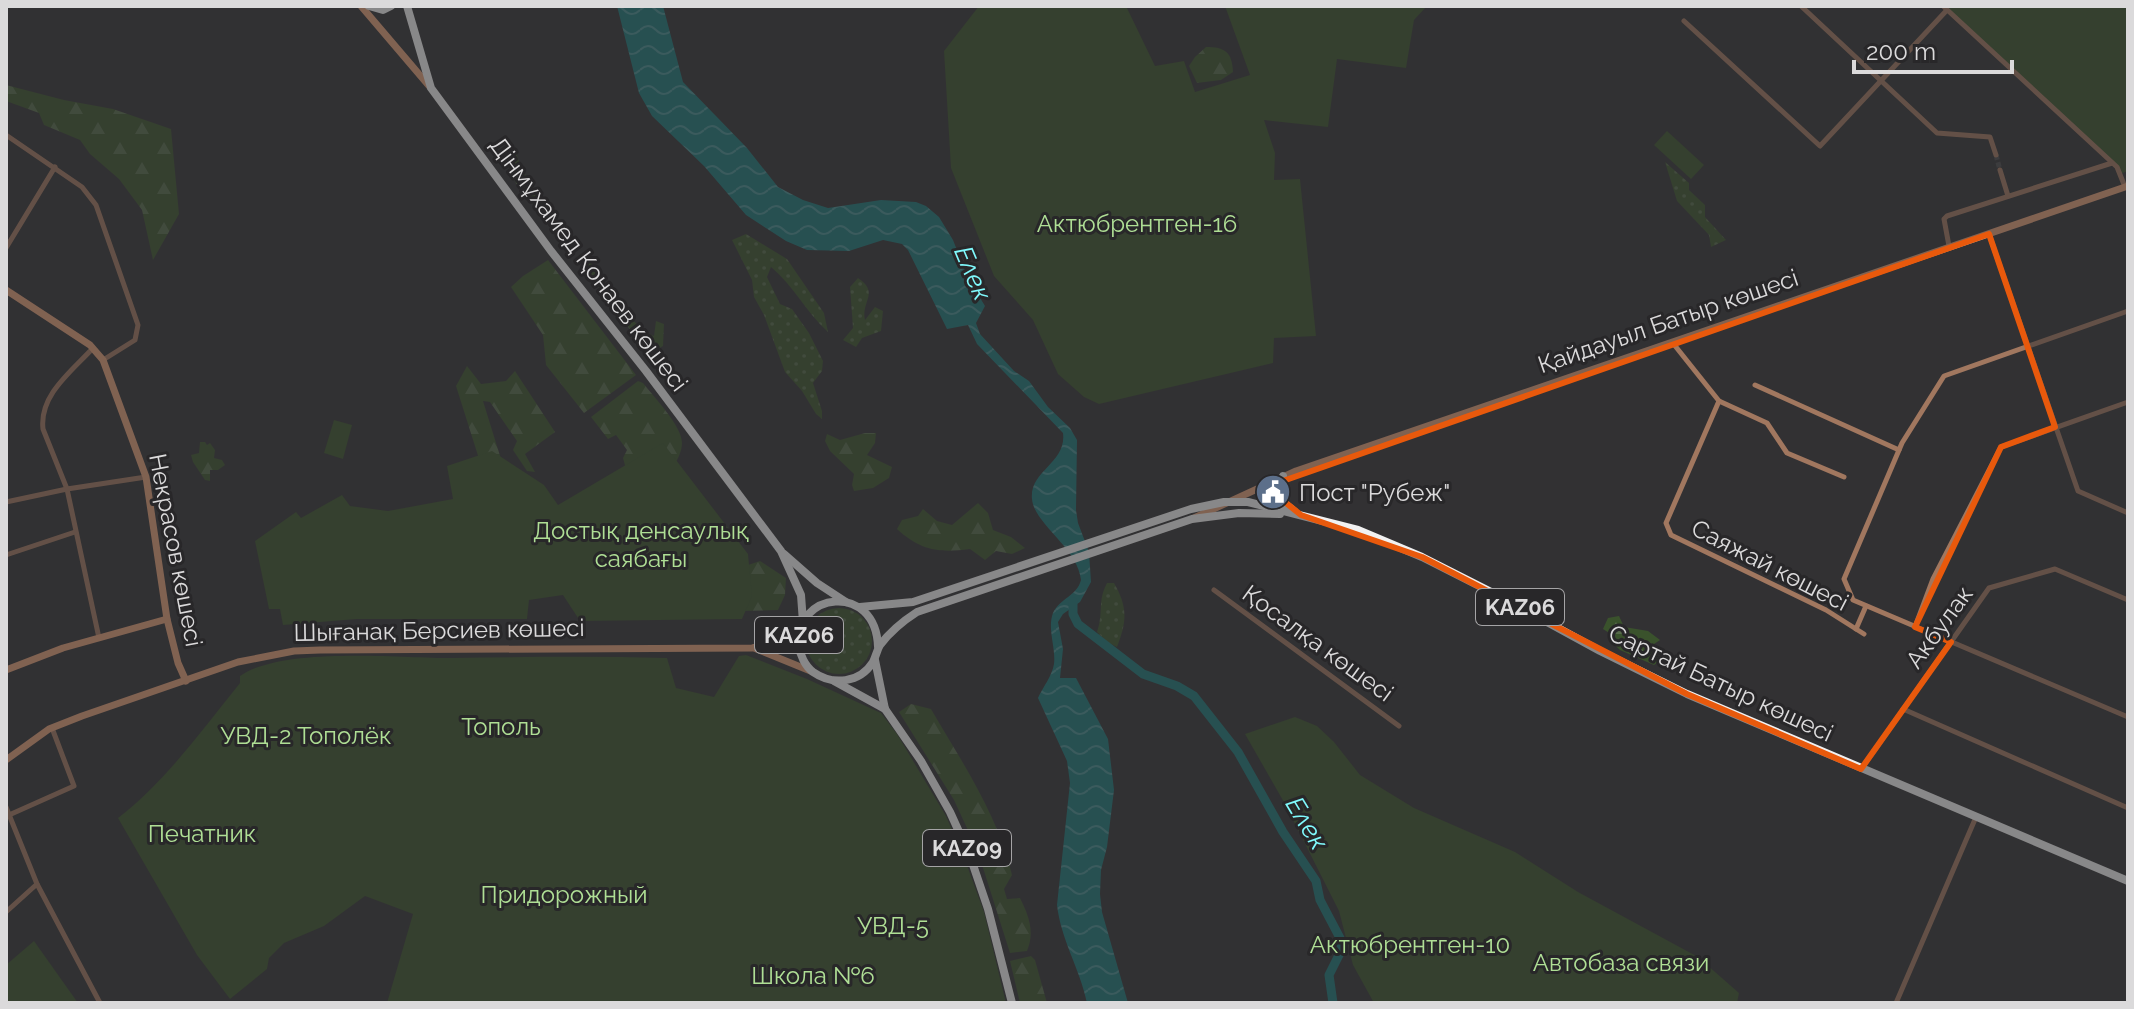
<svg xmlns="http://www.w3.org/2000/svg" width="2134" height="1009" viewBox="0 0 2134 1009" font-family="Raleway,sans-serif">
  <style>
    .grass { fill: url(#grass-dots) }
    .forest { fill: url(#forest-firs) }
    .green { fill: #3a522c }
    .water { fill: url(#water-waves) }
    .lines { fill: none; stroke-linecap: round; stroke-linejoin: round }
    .river { stroke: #1c7577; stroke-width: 9 }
    .street-tunnel { stroke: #4b4a4c; stroke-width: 5; stroke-dasharray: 5 2.5; stroke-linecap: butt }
    .street { stroke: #a1775f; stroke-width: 5 }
    .secondary { stroke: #e09d77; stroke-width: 7 }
    .highway { stroke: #f1f1f1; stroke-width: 8 }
    .marked { fill: none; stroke: #e8590c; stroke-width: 6; stroke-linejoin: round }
    .labels { text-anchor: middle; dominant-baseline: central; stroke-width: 6; stroke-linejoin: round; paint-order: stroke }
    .shield { fill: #282729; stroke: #a5a4a6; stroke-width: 2 }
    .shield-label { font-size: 22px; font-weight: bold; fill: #dbdadb }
    .park-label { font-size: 24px; fill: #afdf95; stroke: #282729 }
    .street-label { font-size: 24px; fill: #dbdadb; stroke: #282729 }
    .poi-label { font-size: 24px; fill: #dbdadb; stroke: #282729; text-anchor: start }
    .water-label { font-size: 26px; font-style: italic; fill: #80fafd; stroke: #282729 }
  </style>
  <defs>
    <pattern id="grass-dots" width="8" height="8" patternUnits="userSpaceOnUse" patternTransform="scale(2)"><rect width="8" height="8" fill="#3a522c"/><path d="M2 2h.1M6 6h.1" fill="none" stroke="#566a4a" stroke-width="1.8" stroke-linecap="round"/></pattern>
    <pattern id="forest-firs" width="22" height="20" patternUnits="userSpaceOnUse" patternTransform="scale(2)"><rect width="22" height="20" fill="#3a522c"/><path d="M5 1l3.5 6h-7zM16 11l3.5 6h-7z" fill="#566a4a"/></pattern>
    <pattern id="water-waves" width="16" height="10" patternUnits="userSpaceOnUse" patternTransform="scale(2)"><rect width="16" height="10" fill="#1c7577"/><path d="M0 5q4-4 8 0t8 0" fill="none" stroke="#478e90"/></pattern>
  </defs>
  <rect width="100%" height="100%" fill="#323133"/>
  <g class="grass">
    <polygon points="1665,162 1689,183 1689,190 1705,205 1705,217 1726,240 1711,247 1709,235 1677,201"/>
    <path d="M746 234 787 259 824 313 828 332C806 312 793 285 771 267L767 277 780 304 792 309 809 333 823 361 822 371 813 383 822 411V419L816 414 802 391 785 372 764 315 754 297 752 280 732 240Z"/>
    <path d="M858 278C880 293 861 301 865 320L875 307 883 311 881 331 862 338 856 347 843 340 853 328 850 287Z"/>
    <path d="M1107 583H1114C1128 607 1127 622 1117 647L1107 642 1097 632C1104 612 1097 602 1107 583Z"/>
    <circle cx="839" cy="641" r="33"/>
  </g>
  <g class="forest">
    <path d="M1206 47C1225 47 1232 52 1233 72L1221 80 1197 83 1189 66 1195 57Z"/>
    <polygon points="6,85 64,100 113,109 171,129 179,214 153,260 142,210 119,179 90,154 80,140 44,125 39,113 6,101"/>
    <path d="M511 152H516C523 180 545 199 557 224L551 225 518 188 506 160Z"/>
    <path d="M585 256C606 278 627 325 654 336L656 321 664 324 663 346 654 351 640 343 577 258Z"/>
    <polygon points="548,260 636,375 584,413 546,365 543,335 511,287 523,276"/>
    <polygon points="467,366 481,384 506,381 515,371 555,432 525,454 535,472 527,471 513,450 517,441 490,402 483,401 501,459 480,462 456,386"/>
    <path d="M638 381 643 383C654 397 682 426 682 443 682 452 677 460 673 468L739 568 760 561 786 578 785 595 778 610 742 611 626 469 623 458 627 450 616 435 608 439 591 417Z"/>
    <polygon points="865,433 876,433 875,443 867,455 892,467 889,478 873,488 854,491 852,485 854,474 830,451 825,441 827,434 840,440"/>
    <polygon points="200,442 205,442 207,445 210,443 215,450 214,458 222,460 225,465 218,470 210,470 210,481 205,480 193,462 191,455 199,453"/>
    <path d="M978 503 988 513 993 530 1011 537 1025 548 1012 554 996 551 985 560 970 549C939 553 921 551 897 529L902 520 918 516 923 509 937 521 952 525Z"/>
    <polygon points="1619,616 1624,627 1648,631 1660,640 1654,644 1643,641 1641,643 1658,656 1659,661 1654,665 1620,650 1611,641 1611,634 1603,629 1608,618"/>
    <path d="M911 704 931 709C962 762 998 815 1012 875L1004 889 1007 899 1020 898C1029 916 1035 932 1027 951L1010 953 978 852 954 800 899 712Z"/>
    <polygon points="1031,956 1035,960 1047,1003 1020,1003 1010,961"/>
  </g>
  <g class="green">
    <polygon points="979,6 1126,6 1155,66 1184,61 1195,92 1250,75 1225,6 1427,6 1414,20 1406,68 1337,59 1328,127 1264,120 1275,153 1274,180 1300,179 1316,336 1274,338 1273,363 1099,404 1084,397 1058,374 1033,320 994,276 951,168 944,51"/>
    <polygon points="1943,6 2128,6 2128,171 2120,174 2117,167"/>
    <polygon points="1667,131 1704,165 1691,179 1654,145"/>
    <polygon points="334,420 352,425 343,459 324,453"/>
    <polygon points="663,443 748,554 752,596 742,619 580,621 563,595 529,600 527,619 357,619 283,625 280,609 269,609 255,541 296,512 301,518 342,495 350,506 388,511 453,499 447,466 492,451 544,485 558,505"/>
    <path d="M746 655 807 679 881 713 897 734 946 816 965 860 984 912 1006 1003H387L413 914 365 896 324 926 284 943 269 958 267 969 230 999 197 955 118 818C166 781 202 730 240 683V676C283 646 399 658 452 658 523 657 595 656 667 658L676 688 714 697 739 656Z"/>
    <polygon points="1295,717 1317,726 1334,742 1360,775 1414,808 1515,852 1578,892 1698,957 1739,993 1737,1003 1374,1003 1353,965 1339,911 1285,804 1245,734"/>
    <polygon points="34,941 78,1003 6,1003 6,965"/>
  </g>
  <path class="water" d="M617 6H663L683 82 747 148 778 187 803 200 828 208 881 200 916 202 926 206 939 217 953 240 968 278 985 306 976 323 980 334 1014 371 1029 381 1048 407 1070 428 1077 440 1076 510 1078 523 1089 552 1091 582 1080 602 1063 614 1058 622 1063 649 1060 678H1076L1108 739 1114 790 1107 847 1101 870 1100 894 1102 912 1128 1003H1087C1080 969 1061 940 1057 905L1070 783 1067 761 1038 698C1043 687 1052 676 1054 664 1056 647 1047 629 1053 613 1060 598 1077 596 1081 580 1078 548 1034 524 1032 499 1029 471 1067 463 1063 433L977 344 968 325 947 329 908 250 902 244 883 240 849 251 807 250 786 241 746 215 704 166 652 116 639 93Z"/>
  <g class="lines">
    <polyline class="river" points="1073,602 1073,614 1078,624 1143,674 1177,686 1194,696 1238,752 1283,832 1316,881 1320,900 1340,938 1340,953 1329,975 1333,1003"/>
    <polyline class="street-tunnel" points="1996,155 2000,170"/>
    <g class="street">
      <polyline points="1801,6 1937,133 1990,137 1996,155"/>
      <polyline points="1943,6 2117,167 2125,187"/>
      <polyline points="1684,21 1820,146 1947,10"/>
      <polyline points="6,135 82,187 96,205 138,325 135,340 103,360"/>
      <polyline points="2000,170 2008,196"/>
      <polyline points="1989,234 2078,491 2128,513"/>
      <polyline points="1949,246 1944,219 1947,216 2112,163"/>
      <polyline points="6,248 55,167"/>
      <polyline points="2128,311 1944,376 1902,443 1844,579 1853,600 2128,717"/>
      <polyline points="1672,342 1719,401 1767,423 1787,453 1844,477"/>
      <path d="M93 348C72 371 39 395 43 429L67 489 99 638"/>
      <polyline points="1755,385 1899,450"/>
      <polyline points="1719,401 1666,523 1671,535 1826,610 1864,634"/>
      <polyline points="6,502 67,489 146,477"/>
      <polyline points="6,555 75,532"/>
      <polyline points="1214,590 1399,726"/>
      <polyline points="1915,627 1933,579 2001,447 2128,402"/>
      <polyline points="1856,629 1866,606"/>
      <polyline points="1903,709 2128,808"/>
      <polyline points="1862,768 1989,588 2055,569 2128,600"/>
      <polyline points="6,807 37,884 100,1003"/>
      <polyline points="9,815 74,786 52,728"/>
      <polyline points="6,912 37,884"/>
      <polyline points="1896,1003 1976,817"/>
    </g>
    <g class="secondary">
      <polyline points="361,6 430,87"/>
      <polyline points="6,290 90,345 103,360 146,477 167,619 178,663 186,681"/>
      <polyline points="1194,518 1296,471 2128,186"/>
      <polyline points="754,648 813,672"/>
      <polyline points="6,670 63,648 167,619"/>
      <polyline points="6,760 49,729 82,716 238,662 294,651 320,650 752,648 786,638 800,630"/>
    </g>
    <g class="highway">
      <polyline points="369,6 383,10 391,6"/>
      <polyline points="407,6 431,88 551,251 646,371 781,551 801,595 803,622"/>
      <polyline points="1283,476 1278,492 1284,503 1294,511"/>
      <polyline points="784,554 817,583 846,602"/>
      <polyline points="860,607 913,602 1191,509 1224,502 1248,502 1358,530 1422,557 1501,597 1600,651 1687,694 2128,881"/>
      <path d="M878 647C876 581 793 592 799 646 800 655 805 666 813 672 833 686 860 683 873 662 876 656 877 650 880 645 890 632 903 621 917 612L1192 519 1239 513 1280 514"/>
      <polyline points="875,660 885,709 921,761 950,812 970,856 988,909 1012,1003"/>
      <polyline points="834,681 885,709"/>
    </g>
  </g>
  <path d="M0 0H2134V1009H0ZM1989 234 2055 427 2001 447 1915 627 1951 642 1861 769 1687 694 1422 557 1301 515 1280 498V482Z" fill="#323133" fill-opacity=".55" fill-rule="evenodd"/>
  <path class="marked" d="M1989 234 2055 427 2001 447 1915 627 1951 642 1861 769 1687 694 1422 557 1301 515 1280 498V482Z"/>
  <defs>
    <g id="civic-disc" transform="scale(1.8)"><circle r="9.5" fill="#5c6f8a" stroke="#282729"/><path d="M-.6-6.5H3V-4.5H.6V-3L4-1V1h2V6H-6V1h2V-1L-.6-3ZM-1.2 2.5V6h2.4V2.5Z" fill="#fff"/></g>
  </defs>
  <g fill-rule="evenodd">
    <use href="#civic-disc" x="1273" y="492"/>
  </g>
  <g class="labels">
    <g class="shield">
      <rect x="1476" y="589" width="88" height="36" rx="6"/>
      <rect x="755" y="617" width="88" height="36" rx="6"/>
      <rect x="923" y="830" width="88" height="36" rx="6"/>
    </g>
    <g class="shield-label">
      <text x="1520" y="607">KАZ06</text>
      <text x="799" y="635">KАZ06</text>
      <text x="967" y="848">KAZ09</text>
    </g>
    <g class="park-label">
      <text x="1137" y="223">Актюбрентген-16</text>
      <text x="641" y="530">Достық денсаулық<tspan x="641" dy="28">саябағы</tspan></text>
      <text x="501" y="726">Тополь</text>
      <text x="306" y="735">УВД-2 Тополёк</text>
      <text x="202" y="833">Печатник</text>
      <text x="564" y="894">Придорожный</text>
      <text x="893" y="925">УВД-5</text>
      <text x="1410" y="944">Актюбрентген-10</text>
      <text x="1621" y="962">Автобаза связи</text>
      <text x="813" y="975">Школа №6</text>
    </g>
    <g class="street-label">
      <text transform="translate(589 264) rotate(53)">Дінмұхамед Қонаев көшесі</text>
      <text transform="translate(1668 321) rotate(-19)">Қайдауыл Батыр көшесі</text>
      <text transform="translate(176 550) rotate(79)">Некрасов көшесі</text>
      <text transform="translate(1770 565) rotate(27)">Саяжай көшесі</text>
      <text transform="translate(1939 627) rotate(-54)">Акбулак</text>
      <text transform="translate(439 630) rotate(-1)">Шығанақ Берсиев көшесі</text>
      <text transform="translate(1318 643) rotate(36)">Қосалқа көшесі</text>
      <text transform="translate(1721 683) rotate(25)">Сартай Батыр көшесі</text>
    </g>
    <g class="poi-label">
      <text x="1299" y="492">Пост "Рубеж"</text>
    </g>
    <g class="water-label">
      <text transform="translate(973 273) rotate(67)">Елек</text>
      <text transform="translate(1307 823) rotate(59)">Елек</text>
    </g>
  </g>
  <rect width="2134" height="1009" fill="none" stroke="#dbdadb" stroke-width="16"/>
  <path d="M1854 60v12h158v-12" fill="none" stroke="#dbdadb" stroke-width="4"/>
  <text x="1866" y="60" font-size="24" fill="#dbdadb" stroke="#282729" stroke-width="6" paint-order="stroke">200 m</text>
</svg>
